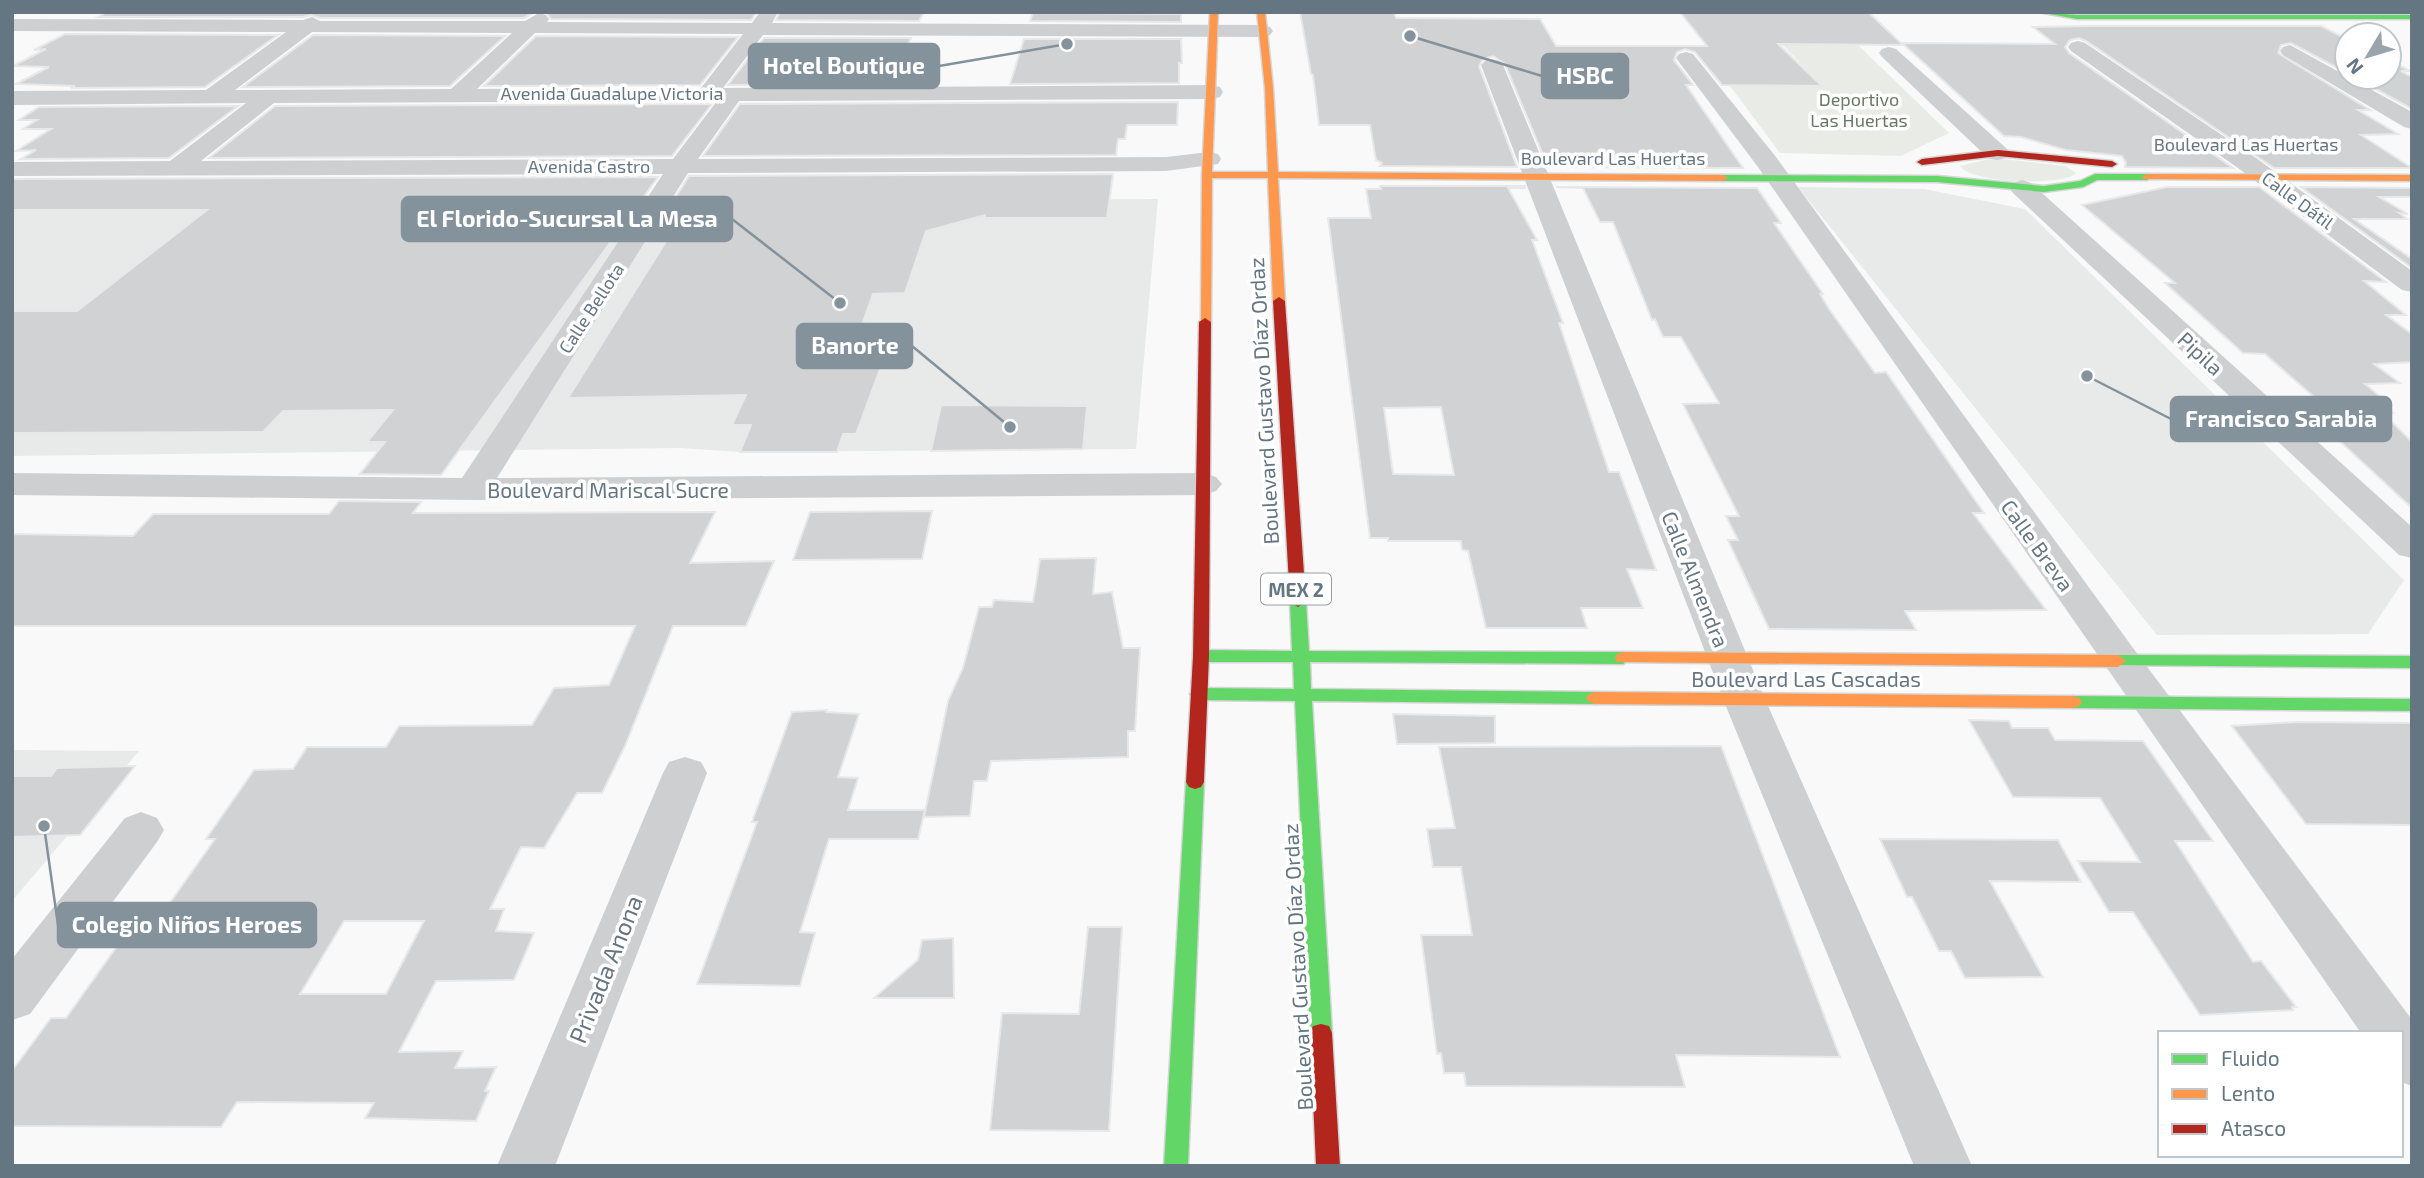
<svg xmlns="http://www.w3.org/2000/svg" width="2424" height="1178" viewBox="0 0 2424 1178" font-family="'Exo 2',sans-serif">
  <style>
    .built { fill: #e8e9e9 }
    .green { fill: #e8ebe6 }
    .building { fill: #d0d2d3; stroke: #e8e8e8; stroke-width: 2; fill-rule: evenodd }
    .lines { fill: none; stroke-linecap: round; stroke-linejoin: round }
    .fast-casing { stroke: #d5d6d7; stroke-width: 3 }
    .slow-casing { stroke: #d5d6d7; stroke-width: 3 }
    .jam-casing { stroke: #d5d6d7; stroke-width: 3 }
    .street { fill: #cecfd0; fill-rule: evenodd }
    .fast { fill: #63d668; fill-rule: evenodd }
    .slow { fill: #ff974d; fill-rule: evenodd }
    .jam { fill: #b3261e; fill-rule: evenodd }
    .labels { text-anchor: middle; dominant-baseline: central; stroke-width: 7; stroke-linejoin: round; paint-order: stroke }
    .far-street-label { font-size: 18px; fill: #657683; stroke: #fff }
    .far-park-label { font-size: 18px; fill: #687a64; stroke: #fff }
    .shield { fill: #fff; stroke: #939fa8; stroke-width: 2 }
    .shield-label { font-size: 19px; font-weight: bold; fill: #657683 }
    .street-label { font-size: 21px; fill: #657683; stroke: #fff }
    .near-street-label { font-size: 24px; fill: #657683; stroke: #fff }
    .leader { fill: none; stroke: #84929c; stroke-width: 2.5 }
    .callout-dot { fill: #84929c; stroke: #fff; stroke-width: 2.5 }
    .callout { fill: #84929c; stroke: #84929c; stroke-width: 2.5 }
    .callout-label { font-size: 23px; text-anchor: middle; font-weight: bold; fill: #fff }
  </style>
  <rect width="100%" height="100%" fill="#f9f9f9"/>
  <g class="built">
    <polygon points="1798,187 1924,189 2025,209 2404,580 2368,634 2157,635"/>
    <polygon points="1158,199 1136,449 740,452 681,448 12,456 12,211 796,201"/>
    <polygon points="12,750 139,751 12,901"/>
  </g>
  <g class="green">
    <polygon points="1782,44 1858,45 1949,133 1901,156 1780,153 1730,86 1821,85"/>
    <path d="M1994 158 2065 166 2076 173C2062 187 1970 183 1960 166Z"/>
  </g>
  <g class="building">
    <polygon points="107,12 535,12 524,18 321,18 311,15 303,17 98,17"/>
    <polygon points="546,12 757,12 751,20 551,19"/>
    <polygon points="780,12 924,12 919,21 776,20"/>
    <polygon points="1300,12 1394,12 1396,18 1540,19 1556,46 1707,46 1680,12 1868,12 1903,45 1778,44 1822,86 1722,85 1695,52 1685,49 1677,52 1674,60 1693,85 1686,85 1743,168 1548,167 1505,64 1493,56 1483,59 1479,66 1517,167 1380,166 1382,163 1376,160 1370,125 1319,125 1313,75 1311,74"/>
    <polygon points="1033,13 1181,14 1181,22 1030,21"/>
    <polygon points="2093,26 2321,26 2347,39 2347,73 2291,43 2281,45 2278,53 2370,110 2358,110 2398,134 2361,135 2412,168 2274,168 2086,41 2079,38 2070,40 2065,47 2069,53 2233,168 2125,167 2126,163 2122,156 2066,150 2021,137 2004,136 1902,43 2055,44 2033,27"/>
    <polygon points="65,34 278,35 205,87 71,88 75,86 16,84 49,67 13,66 46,49 34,50"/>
    <polygon points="313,35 505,36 450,86 243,87"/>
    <polygon points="536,36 738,37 700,85 484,86"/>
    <polygon points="764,38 911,38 890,84 728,85"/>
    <polygon points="1024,39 1181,39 1182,63 1179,63 1179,83 1010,84"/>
    <polygon points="2389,60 2410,71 2401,71 2412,77 2412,109 2354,77 2389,77"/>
    <polygon points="1178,102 1177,125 1127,125 1125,139 1118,139 1116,155 703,156 740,104"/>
    <polygon points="712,104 672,156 209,158 275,106"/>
    <polygon points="238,106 169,158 21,159 36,150 16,151 51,129 23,129 37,120 19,120 39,107"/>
    <polygon points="1113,174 1107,218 985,218 985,215 926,231 905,293 873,294 852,353 886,353 856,434 843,434 837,452 740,452 751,425 732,425 746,395 568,398 675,227 662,219 689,176"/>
    <polygon points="658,177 441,475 360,474 385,442 367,442 393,410 283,411 263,432 12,433 12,311 77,311 207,210 12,210 12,179"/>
    <path d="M1380 186H1525V188H1508L1537 240H1532L1563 323H1559L1609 472H1619L1656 570 1627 569 1643 608H1581L1587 628H1486L1468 551 1462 550 1461 541H1388V538H1370L1328 218H1371L1366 189H1381ZM1441 407 1454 475 1393 474 1384 408Z"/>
    <polygon points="1556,187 1757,188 1781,223 1774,223 1823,294 1820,294 1829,309 1875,373 1886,372 1984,513 1973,513 2046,610 1905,611 1916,630 1769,629 1728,540 1738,540 1726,516 1739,516 1683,404 1719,403 1681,337 1663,337 1655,319 1652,320 1613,222 1600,222 1583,188"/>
    <polygon points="2167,187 2259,187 2386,282 2364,281 2406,315 2386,315 2412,334 2412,362 2374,364 2400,383 2365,384 2384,400 2379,400 2393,413 2383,413 2412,442 2412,508 2319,422 2326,421 2322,418 2337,417 2265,354 2243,353 2165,283 2175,283 2082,205"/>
    <polygon points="2301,187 2412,188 2412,197 2379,197 2408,214 2399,213 2407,219 2354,219 2412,259 2412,268"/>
    <polygon points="941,405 1087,406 1083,449 931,451"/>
    <path d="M339 501 421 502 413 513 715 512 690 563 774 561 746 626H673L625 746 602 793H577L544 848 521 847 490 909H504L496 931 534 933 514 980 436 981 399 1052 463 1051 455 1068 496 1067 485 1091H489L476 1121 365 1118 374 1103 237 1102 221 1127 12 1126V1071L51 1018H66L135 921H157L215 839H206L254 770 293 769 307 747H386L399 726 532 725 554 688 609 685 635 626H12V534L133 536 153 514H329ZM344 921H424L386 994H300Z"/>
    <polygon points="932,511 922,559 793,560 810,512"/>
    <polygon points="1096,558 1093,594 1112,592 1123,648 1140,648 1135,731 1128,731 1128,757 991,761 987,781 974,781 970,816 924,817 948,701 963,668 979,607 992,607 994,600 1033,602 1040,559"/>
    <polygon points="827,710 826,712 859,714 838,777 858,778 848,810 925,810 918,839 829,839 800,932 815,933 800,986 697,984 757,822 752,822 792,712"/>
    <polygon points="1393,714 1495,716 1495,743 1397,744"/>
    <polygon points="1969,720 2009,721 2012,728 2048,728 2055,740 2143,741 2213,841 2175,841 2253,962 2261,961 2296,1007 2292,1007 2293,1010 2200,1015 2133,912 2109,912 2078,861 2140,862 2100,798 2013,797"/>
    <polygon points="2298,722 2412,723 2412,825 2306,824 2232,726"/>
    <polygon points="1721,746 1840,1057 1676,1055 1685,1087 1466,1086 1464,1073 1444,1073 1441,1053 1437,1054 1421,935 1472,935 1461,867 1433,867 1427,829 1455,828 1439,747"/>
    <polygon points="135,766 80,835 12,837 12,776 51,776 57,768"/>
    <polygon points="1880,839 2058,840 2081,882 1990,881 2043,977 1965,978 1951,951 1939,951 1912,897 1907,897"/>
    <polygon points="1088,927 1122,927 1109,1131 990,1130 1002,1013 1079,1014"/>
    <polygon points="953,938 954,998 874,998 918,960 922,940"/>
  </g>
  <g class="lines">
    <g class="fast-casing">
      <g id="fast">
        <polygon points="2038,12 2077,15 2412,15 2412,19 2077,19"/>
        <polygon points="2095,174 2147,174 2152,177 2147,180 2097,180 2083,187 2044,192 1937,182 1723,181 1718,178 1723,175 1937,176 2044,186 2080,181"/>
        <polygon points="1298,597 1306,602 1309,651 1623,652 1631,658 1623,664 1310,662 1311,689 1595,692 1601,694 1604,698 1601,702 1595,704 1312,701 1332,1033 1329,1040 1321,1042 1313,1040 1310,1033 1295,701 1199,700 1193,698 1190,694 1193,690 1199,688 1294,689 1293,662 1201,662 1193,656 1201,650 1292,651 1290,602"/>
        <polygon points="2118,655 2412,656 2412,668 2112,665 2110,661 2112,657"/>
        <polygon points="2073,696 2412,699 2412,711 2073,708 2067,706 2064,702 2067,698"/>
        <polygon points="1195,775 1201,777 1204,782 1188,1166 1164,1166 1186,782 1189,777"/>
      </g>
    </g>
    <g class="slow-casing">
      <g id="slow">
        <polygon points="1210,12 1218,12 1212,172 1268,172 1265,88 1257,12 1265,12 1273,88 1278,172 1723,175 1728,178 1723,181 1278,178 1285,301 1279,305 1273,301 1268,178 1212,178 1211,322 1209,325 1201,325 1202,175"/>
        <polygon points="2147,174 2412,175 2412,181 2143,179 2142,177"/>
        <polygon points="1623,652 2118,655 2126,661 2118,667 1617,662 1615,658 1617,654"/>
        <polygon points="1595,692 2073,696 2079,698 2082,702 2079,706 2073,708 1595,704 1589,702 1586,698 1589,694"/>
      </g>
    </g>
    <g class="jam-casing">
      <g id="jam">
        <polygon points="1998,150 2112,161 2117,164 2112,167 1998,156 1922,165 1917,162 1922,159"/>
        <polygon points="1279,297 1285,301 1306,602 1298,607 1290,602 1273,301"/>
        <polygon points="1205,318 1211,322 1209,656 1204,782 1201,787 1195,789 1189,787 1186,782 1193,656 1199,322"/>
        <polygon points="1321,1024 1329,1026 1332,1033 1340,1166 1316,1166 1310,1033 1313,1026"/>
      </g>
    </g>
    <g class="street">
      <path d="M760 12H778L772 23 1263 25 1270 27 1273 31 1270 35 1263 37 763 35 723 88 1212 85 1220 87 1223 92 1220 97 1212 99 739 101 698 159 1166 157 1209 152 1218 154 1221 159 1218 164 1166 171 688 173 497 478 1204 473 1216 477 1222 484 1216 491 1204 495 473 500 12 495V473L462 478 663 174 12 176V162L170 161 246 103 12 105V91L206 90 286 32 12 31V19L303 20 312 17 320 21H525L539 13 546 15 549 19 547 22 752 23ZM312 32 512 33 451 89 235 90ZM535 33 743 34 701 88 477 89ZM717 101 673 159 201 161 274 103Z"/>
      <polygon points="2078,41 2085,43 2256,158 2412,271 2412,292 2402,290 2238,168 2071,51 2068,47 2071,43"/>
      <polygon points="2290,45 2412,112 2412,129 2404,127 2283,55 2280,51 2283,47"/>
      <polygon points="1889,47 1896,49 2006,148 2009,153 2006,158 1997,160 1988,158 1882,57 1879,53 1882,49"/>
      <polygon points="1686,52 1693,54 1776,157 2133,648 2410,1017 2412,1086 2401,1082 2401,1033 2361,1033 1758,167 1676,58 1679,54"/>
      <polygon points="1492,59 1499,61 1503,65 1765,699 1972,1166 1914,1166 1723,699 1481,65 1485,61"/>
      <polygon points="2022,180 2031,183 2412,527 2412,558 2399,555 2013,193 2009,188 2013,183"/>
      <polygon points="685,757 701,762 707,773 555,1166 497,1166 663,773 669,762"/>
      <polygon points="141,812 157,818 164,830 157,842 30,1014 12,1020 12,959 125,818"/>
    </g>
    <use href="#fast" class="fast"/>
    <use href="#slow" class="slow"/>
    <use href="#jam" class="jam"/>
  </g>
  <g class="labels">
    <g class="far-street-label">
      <text x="612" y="93">Avenida Guadalupe Victoria</text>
      <text x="2246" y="144">Boulevard Las Huertas</text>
      <text x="1613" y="158">Boulevard Las Huertas</text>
      <text x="589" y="166">Avenida Castro</text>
      <text transform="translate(2298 200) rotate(36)">Calle Dátil</text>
      <text transform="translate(591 308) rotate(-57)">Calle Bellota</text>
    </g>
    <g class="far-park-label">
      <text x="1859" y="99">Deportivo<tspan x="1859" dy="21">Las Huertas</tspan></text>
    </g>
    <rect class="shield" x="1261" y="573.5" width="70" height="31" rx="5"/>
    <g class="shield-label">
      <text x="1296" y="589">MEX 2</text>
    </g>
    <g class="street-label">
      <text transform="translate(2201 353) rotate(43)">Pipila</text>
      <text transform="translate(1263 401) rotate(-93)">Boulevard Gustavo Díaz Ordaz</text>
      <text x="608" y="489">Boulevard Mariscal Sucre</text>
      <text transform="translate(2038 545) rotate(54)">Calle Breva</text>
      <text transform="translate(1696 579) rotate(68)">Calle Almendra</text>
      <text x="1806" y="678">Boulevard Las Cascadas</text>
      <text transform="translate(1297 967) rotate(-93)">Boulevard Gustavo Díaz Ordaz</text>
    </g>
    <g class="near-street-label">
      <text transform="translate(605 969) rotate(-68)">Privada Anona</text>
    </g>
  </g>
  <path class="leader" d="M1067 44L939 66M1410 36L1542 76M840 303L732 219M1010 427L912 346M2087 376L2171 419M44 826L58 925"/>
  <g class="callout-dot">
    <circle cx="1067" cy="44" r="7"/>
    <circle cx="1410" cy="36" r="7"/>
    <circle cx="840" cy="303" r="7"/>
    <circle cx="1010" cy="427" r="7"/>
    <circle cx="2087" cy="376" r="7"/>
    <circle cx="44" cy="826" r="7"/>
  </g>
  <g class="callout">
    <rect x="749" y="44" width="190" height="44" rx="7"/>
    <rect x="1542" y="54" width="86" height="44" rx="7"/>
    <rect x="402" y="197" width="330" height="44" rx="7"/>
    <rect x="797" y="324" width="115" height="44" rx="7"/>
    <rect x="2171" y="397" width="220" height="44" rx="7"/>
    <rect x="58" y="903" width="258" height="44" rx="7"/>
  </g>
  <g class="callout-label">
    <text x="844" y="74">Hotel Boutique</text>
    <text x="1585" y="84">HSBC</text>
    <text x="567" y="227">El Florido-Sucursal La Mesa</text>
    <text x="855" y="354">Banorte</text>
    <text x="2281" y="427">Francisco Sarabia</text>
    <text x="187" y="933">Colegio Niños Heroes</text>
  </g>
  <rect width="2424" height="1178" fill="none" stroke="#657683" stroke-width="28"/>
  <rect x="2158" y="1031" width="245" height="126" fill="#ffffff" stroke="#c1c8cd" stroke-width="2"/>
  <rect x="2172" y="1054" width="35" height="10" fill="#63d668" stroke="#c1c8cd" stroke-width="2"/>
  <text x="2221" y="1066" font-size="21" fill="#657683">Fluido</text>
  <rect x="2172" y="1089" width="35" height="10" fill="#ff974d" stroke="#c1c8cd" stroke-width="2"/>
  <text x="2221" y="1101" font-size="21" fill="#657683">Lento</text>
  <rect x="2172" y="1124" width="35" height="10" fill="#b3261e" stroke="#c1c8cd" stroke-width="2"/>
  <text x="2221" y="1136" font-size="21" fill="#657683">Atasco</text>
  <g transform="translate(2368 56) rotate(232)"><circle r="33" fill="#ffffff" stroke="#c1c8cd" stroke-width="2"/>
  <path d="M0-5L12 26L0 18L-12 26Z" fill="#99a4ac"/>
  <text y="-10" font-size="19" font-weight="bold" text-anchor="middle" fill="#657683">N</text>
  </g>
</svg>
